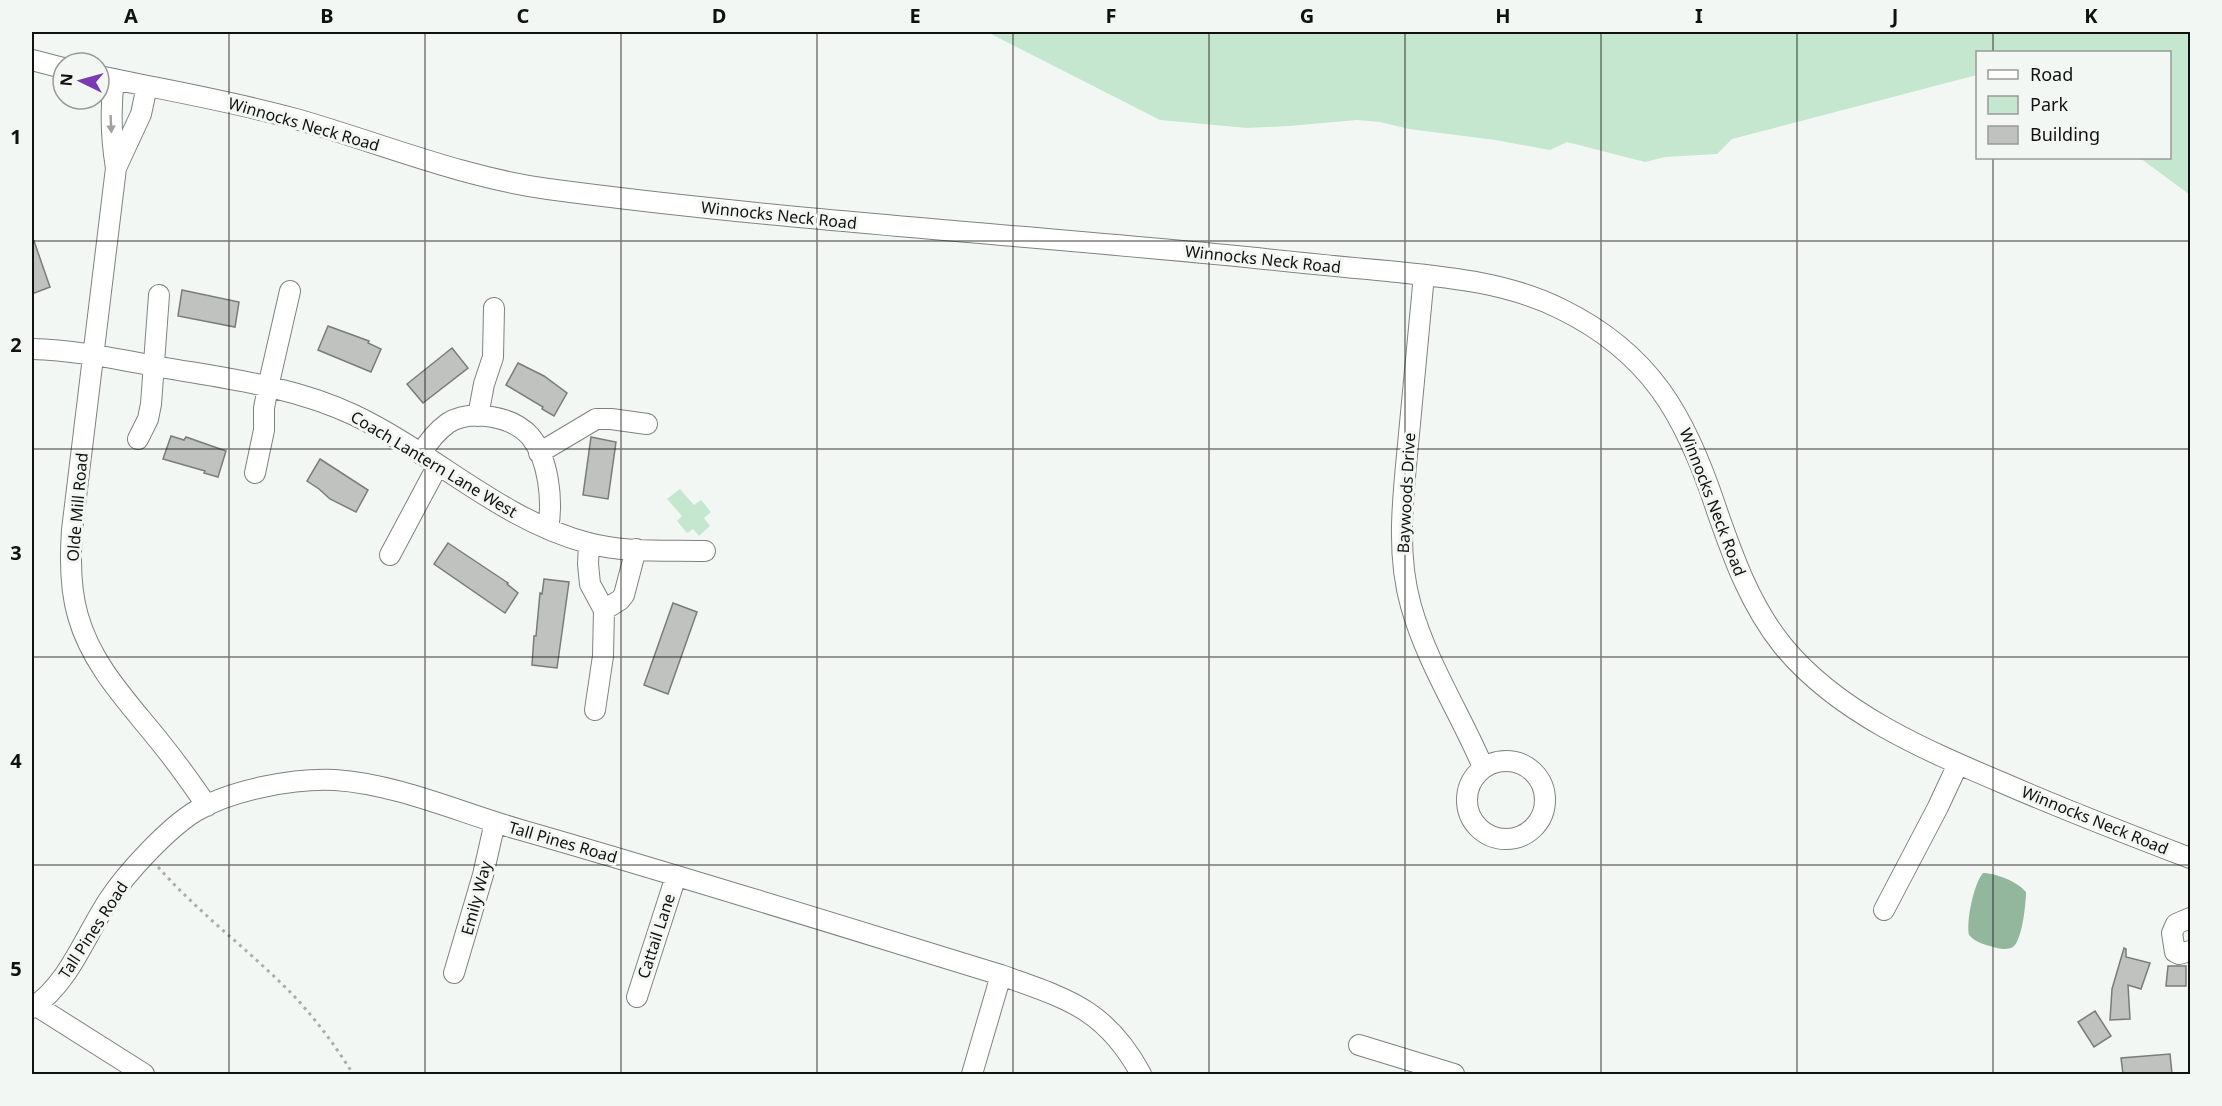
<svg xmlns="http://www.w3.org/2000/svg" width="2222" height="1106" viewBox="0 0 2222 1106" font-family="'Noto Sans',sans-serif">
  <rect width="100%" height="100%" fill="#f3f7f4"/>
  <path fill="#c5e7cf" d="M987,32H2190V195L2140,158H2170V52H1978L1977,75L1732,139L1717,154L1665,157L1645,162L1567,142L1550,150L1495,140L1409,129L1380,122L1357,120L1289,126L1247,128L1160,120Z
    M680,489L694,505L701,500L711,512L704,518L710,526L699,536L693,529L687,533L677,521L682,516L667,499Z"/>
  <path fill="#92b79d" d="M1983,873C1996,873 2018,882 2026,892C2026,904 2022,941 2013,947C2006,951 1996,948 1990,946C1982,944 1974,941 1969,935C1966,921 1974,883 1983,873Z"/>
  <path fill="#bfc2bf" stroke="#797c7a" stroke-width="1.5" d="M34,241L50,287L32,294V242Z
    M182,290L239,302L235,327L178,316Z
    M328,326L369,341L368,343L381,349L371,372L318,350Z
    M452,348L468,368L423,403L407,384Z
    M518,363L544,376L567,393L554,416L542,409L543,407L506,385Z
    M171,436L184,440L186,437L226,451L218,477L204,473L205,471L163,459Z
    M591,437L616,442L608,499L583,495Z
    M320,459L368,490L356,512L330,499L319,489L307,481Z
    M448,543L508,583L507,584L518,593L505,613L434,564Z
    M544,579L569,582L557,668L532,665L534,636H536L540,593L542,594Z
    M673,603L697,612L668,694L644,685Z
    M2124,948L2126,949V957L2150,963L2141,989L2128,985L2130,1019L2110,1020L2112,989Z
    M2168,966H2186V986H2166Z
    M2095,1011L2111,1036L2094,1047L2078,1022Z
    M2170,1054L2172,1074H2123L2121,1058Z"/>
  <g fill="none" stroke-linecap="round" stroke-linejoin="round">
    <g stroke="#7f8280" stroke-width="22">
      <path id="minor" d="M32,60L63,68
        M99,76C165,90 231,101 296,119C380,143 461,177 548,189C780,220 1013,234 1246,257C1293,262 1340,267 1388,271C1446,277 1507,282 1561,309C1651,353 1686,417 1716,508C1733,557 1750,605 1783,646C1838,713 1925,750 2003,783C2065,810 2127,834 2190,858
        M114,79C110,110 111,138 116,168L72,530C70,558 70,589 78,616C92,666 129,703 160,742C177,763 192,784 207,806
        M116,168L141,114L147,86
        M1424,275C1419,328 1414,381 1409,434C1404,490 1395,550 1411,606C1427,663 1460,713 1483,767
        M32,349C77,350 121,360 166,368C230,379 295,387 354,415C434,453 501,520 588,543C625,553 667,550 705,551
        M478,416L484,384L493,357L494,308
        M138,439L148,419L151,404L159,295
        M539,453L596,419H611L647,424
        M421,454C428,442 437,431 448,423C471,409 512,416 530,436C549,459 553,501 548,529
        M255,473L264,430V408L268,387L290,291
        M589,543L588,564L590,584L604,610L603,656L595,710
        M390,555L438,465
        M604,610L620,600L624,595L636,549
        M1467 800a39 39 0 1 1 78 0a39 39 0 1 1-78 0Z
        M1884,910L1938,807L1958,764
        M2190,918L2176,924L2172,933L2175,952L2179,954L2190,951
        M454,973L483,875L495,822
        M637,997L676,876
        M35,1005L144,1074
        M32,1008C69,983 84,938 108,901C126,873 168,828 196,811C231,790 294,778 335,780C397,784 461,813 521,830C682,876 841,926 1001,975C1067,999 1105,1008 1141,1074
        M1359,1045L1454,1074
        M972,1074L1001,975"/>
    </g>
    <path stroke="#aaadab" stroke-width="3" stroke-dasharray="3 4.5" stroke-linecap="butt" d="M158,867C196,910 241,944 282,984C310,1011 333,1042 353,1074"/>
    <use href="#minor" stroke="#fff" stroke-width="20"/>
  </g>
  <defs><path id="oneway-solid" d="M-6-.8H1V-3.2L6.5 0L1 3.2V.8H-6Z" transform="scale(1.5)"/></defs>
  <use fill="#9fa0a0" href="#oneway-solid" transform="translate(111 124) rotate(87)"/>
  <path fill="none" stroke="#101211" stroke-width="1.5" stroke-opacity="0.55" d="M229,32V1074M425,32V1074M621,32V1074M817,32V1074M1013,32V1074M1209,32V1074M1405,32V1074M1601,32V1074M1797,32V1074M1993,32V52M1993,158V1074M32,241H2190M32,449H2190M32,657H2190M32,865H2190"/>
  <g text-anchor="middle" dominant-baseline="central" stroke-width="6" stroke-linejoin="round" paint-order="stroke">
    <g font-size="16" fill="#101211" stroke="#f3f7f4">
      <text transform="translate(304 124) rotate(16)">Winnocks Neck Road</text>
      <text transform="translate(779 215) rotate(6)">Winnocks Neck Road</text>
      <text transform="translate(1263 259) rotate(6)">Winnocks Neck Road</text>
      <text transform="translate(434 464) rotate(31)">Coach Lantern Lane West</text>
      <text transform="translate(1406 493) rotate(-87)">Baywoods Drive</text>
      <text transform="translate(1713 502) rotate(69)">Winnocks Neck Road</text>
      <text transform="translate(77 507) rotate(-85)">Olde Mill Road</text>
      <text transform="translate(2095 820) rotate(22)">Winnocks Neck Road</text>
      <text transform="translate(563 842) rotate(16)">Tall Pines Road</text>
      <text transform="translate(476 898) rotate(-75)">Emily Way</text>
      <text transform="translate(93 930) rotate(-57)">Tall Pines Road</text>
      <text transform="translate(656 936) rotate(-72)">Cattail Lane</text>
    </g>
  </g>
  <rect width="2222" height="1106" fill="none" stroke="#f3f7f4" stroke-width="66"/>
  <rect x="1976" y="51" width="195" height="108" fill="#f3f7f4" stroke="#989b99" stroke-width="1.5"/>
  <rect x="1988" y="70" width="30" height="9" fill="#ffffff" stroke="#989b99" stroke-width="1.5"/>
  <text x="2030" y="81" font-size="18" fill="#101211">Road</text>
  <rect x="1988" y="96" width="30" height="18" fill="#c5e7cf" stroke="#989b99" stroke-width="1.5"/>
  <text x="2030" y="111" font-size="18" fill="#101211">Park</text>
  <rect x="1988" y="126" width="30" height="18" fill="#bfc2bf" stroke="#989b99" stroke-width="1.5"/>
  <text x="2030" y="141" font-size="18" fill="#101211">Building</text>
  <g transform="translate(81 81) rotate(275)"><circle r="28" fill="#f3f7f4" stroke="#989b99" stroke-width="1.5"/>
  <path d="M0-4.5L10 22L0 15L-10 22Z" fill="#783bb1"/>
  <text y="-9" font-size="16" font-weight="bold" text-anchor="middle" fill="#101211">N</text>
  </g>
  <rect x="33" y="33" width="2156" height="1040" fill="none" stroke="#101211" stroke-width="2"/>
  <g font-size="20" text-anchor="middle" font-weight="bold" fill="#101211">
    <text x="131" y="23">A</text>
    <text x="327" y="23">B</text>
    <text x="523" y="23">C</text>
    <text x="719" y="23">D</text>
    <text x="915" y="23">E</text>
    <text x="1111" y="23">F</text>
    <text x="1307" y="23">G</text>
    <text x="1503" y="23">H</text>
    <text x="1699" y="23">I</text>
    <text x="1895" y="23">J</text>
    <text x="2091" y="23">K</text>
    <text x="16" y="144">1</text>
    <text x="16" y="352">2</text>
    <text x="16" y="560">3</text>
    <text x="16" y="768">4</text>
    <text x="16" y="976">5</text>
  </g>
</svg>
